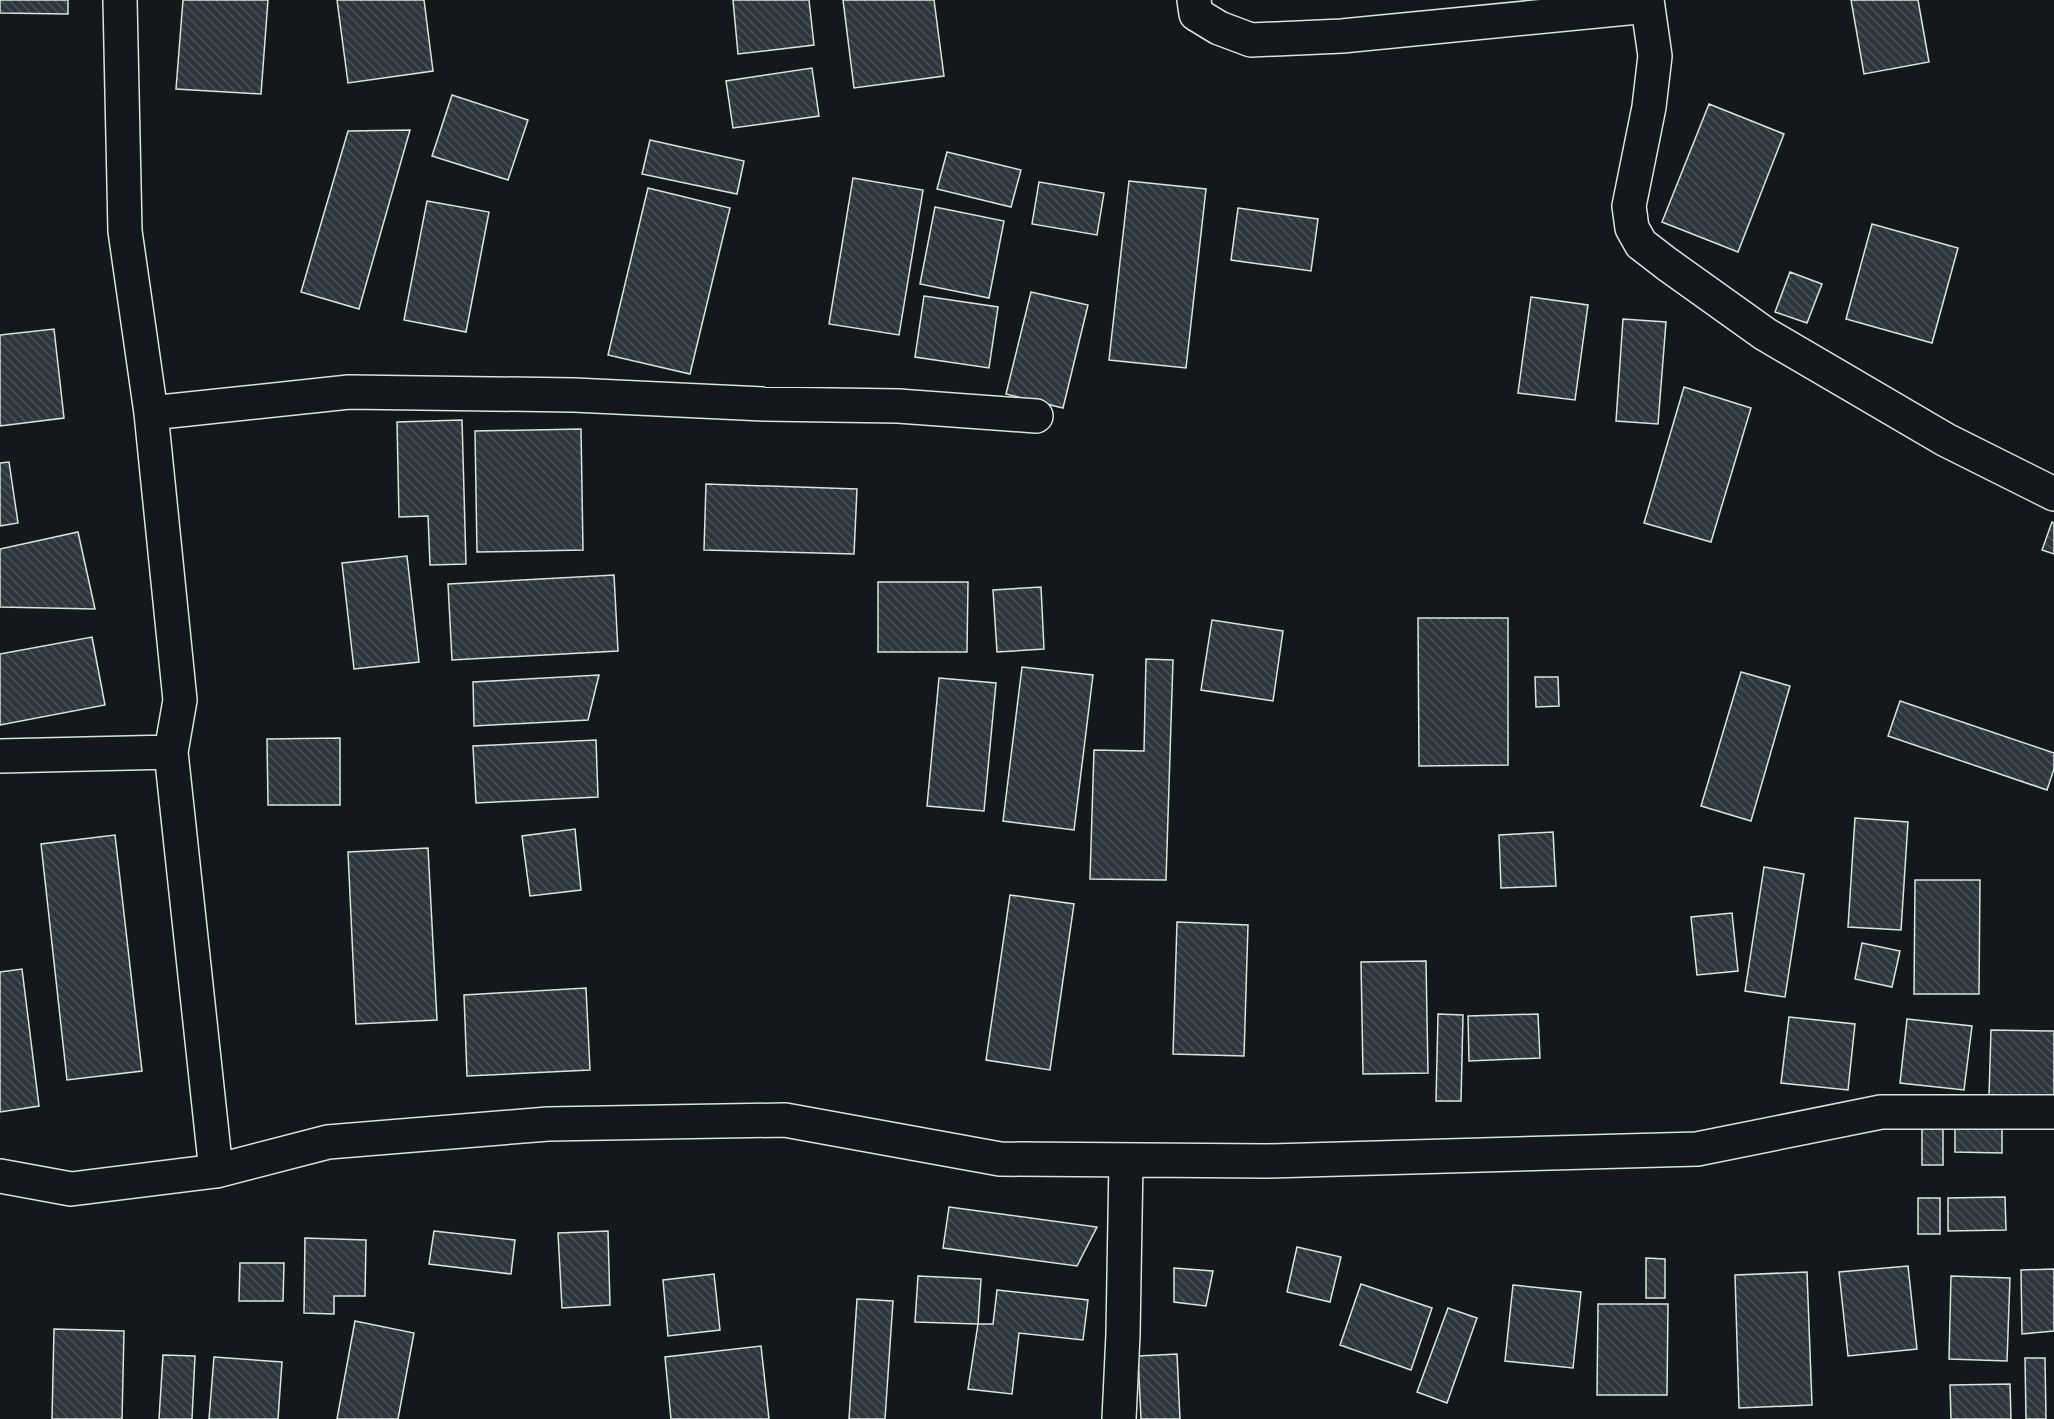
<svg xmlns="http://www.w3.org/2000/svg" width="2054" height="1419" viewBox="0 0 2054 1419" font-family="'Noto Serif',serif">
  <defs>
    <pattern id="building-back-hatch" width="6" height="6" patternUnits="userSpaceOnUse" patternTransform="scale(1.5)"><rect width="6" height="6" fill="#2c363c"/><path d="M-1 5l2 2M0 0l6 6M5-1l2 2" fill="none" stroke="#4a5358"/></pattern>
  </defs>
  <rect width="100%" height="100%" fill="#14181c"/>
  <path fill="url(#building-back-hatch)" stroke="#d8e6dc" stroke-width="1.5" d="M0,0H68V14L0,13Z
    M183,0H268L261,94L176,89Z
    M337,0H424L433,71L348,83Z
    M733,0H809L814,45L738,54Z
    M843,0H934L944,76L854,88Z
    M1851,0H1918L1929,62L1864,74Z
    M812,68L819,116L733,128L726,81Z
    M452,95L528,120L508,180L432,156Z
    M1709,104L1784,134L1738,252L1662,222Z
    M410,130L359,309L301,292L348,131Z
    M650,140L744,161L737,194L642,174Z
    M947,152L1021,170L1011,207L937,189Z
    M853,178L923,190L899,335L829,324Z
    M1129,181L1206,189L1186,368L1109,360Z
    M1039,182L1104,193L1097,235L1032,224Z
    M648,188L730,208L690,374L608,355Z
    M427,201L489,212L466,332L404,320Z
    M935,207L1004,221L989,298L920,284Z
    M1238,208L1318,219L1311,271L1231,260Z
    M1872,224L1958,248L1932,343L1846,319Z
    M1790,272L1822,284L1807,323L1775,312Z
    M1031,292L1088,305L1063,408L1006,394Z
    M924,296L998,307L989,368L915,357Z
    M1531,297L1588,305L1575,400L1518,393Z
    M1623,319L1666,322L1658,424L1616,421Z
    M54,329L64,418L0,426V335Z
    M1684,387L1751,408L1711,542L1644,523Z
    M462,420L466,564L430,565L428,516L399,517L397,422Z
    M581,429L583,550L477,552L475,431Z
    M9,462L18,523L0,526V463Z
    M706,484L857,489L854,554L704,550Z
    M2052,522L2054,523V554L2042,550Z
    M78,532L95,609L0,607V549Z
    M407,556L419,662L354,669L342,563Z
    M614,575L618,651L452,660L448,584Z
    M878,582H968L967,652H878Z
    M1041,587L1044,649L997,652L993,590Z
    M1418,618H1508V765L1419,766Z
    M1212,620L1283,631L1273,701L1201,690Z
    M92,637L105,705L0,725V654Z
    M1146,659L1173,660L1166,880L1090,879L1094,750L1144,751Z
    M1022,667L1093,675L1074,830L1003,821Z
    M1741,672L1790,686L1751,821L1701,806Z
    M599,675L588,720L474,726L473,682Z
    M1535,677H1558L1559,706L1536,707Z
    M939,678L996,683L984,811L927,806Z
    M1900,701L2054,753V769L2047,790L1888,736Z
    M340,738V805H268L267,739Z
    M596,740L598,797L476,803L473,746Z
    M1855,818L1908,822L1901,930L1848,927Z
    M575,829L581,890L530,896L522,836Z
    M1553,832L1556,886L1501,888L1499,835Z
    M115,835L142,1071L67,1080L41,844Z
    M428,848L437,1020L356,1024L348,852Z
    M1764,867L1804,874L1785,997L1745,991Z
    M1915,880H1980L1979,994H1914Z
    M1010,895L1074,904L1050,1070L986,1060Z
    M1732,913L1738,971L1697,975L1691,917Z
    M1177,922L1248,925L1244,1056L1173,1054Z
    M1862,943L1900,951L1892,987L1855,979Z
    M1426,961L1428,1073L1363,1074L1361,962Z
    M22,969L39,1106L0,1112V972Z
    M586,988L590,1070L467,1076L464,995Z
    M1438,1014L1463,1015L1461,1101H1436Z
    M1538,1014L1540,1058L1469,1061L1468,1016Z
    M1789,1017L1855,1024L1848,1090L1781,1083Z
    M1907,1019L1972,1026L1964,1090L1900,1083Z
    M1991,1030L2054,1031V1098L1989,1096Z
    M1943,1127V1165H1922V1128Z
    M1955,1128H2002V1153L1955,1152Z
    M2005,1197L2006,1230L1948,1231V1198Z
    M1918,1198H1940V1234H1918Z
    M949,1207L1097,1227L1077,1266L943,1248Z
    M434,1231L515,1240L511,1274L429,1264Z
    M608,1231L610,1305L562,1308L558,1233Z
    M305,1238L366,1240L365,1296H334V1314L304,1313Z
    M1297,1247L1341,1257L1330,1302L1287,1292Z
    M1646,1258L1665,1259V1298H1646Z
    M240,1263H284L283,1301H239Z
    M1908,1266L1917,1349L1848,1356L1839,1272Z
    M1174,1268L1213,1271L1206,1306L1174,1302Z
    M2054,1269V1331L2022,1334L2021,1270Z
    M1807,1272L1812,1405L1739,1408L1735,1275Z
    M714,1274L720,1330L668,1336L663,1280Z
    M918,1276L981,1279L978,1324L915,1322Z
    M1951,1276L2010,1278L2007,1361L1949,1359Z
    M1361,1284L1432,1308L1411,1370L1340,1345Z
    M1513,1285L1581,1292L1573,1368L1505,1361Z
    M997,1290L1088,1300L1083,1340L1019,1333L1012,1394L968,1389L978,1324H993Z
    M857,1299L893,1301L885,1419H849Z
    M1598,1304H1668L1667,1395H1597Z
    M1448,1308L1477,1318L1447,1403L1417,1392Z
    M355,1321L414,1333L398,1419H337Z
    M54,1329L124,1331L122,1419H52Z
    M761,1346L769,1419H671L665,1357Z
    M1177,1354L1180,1419H1141L1138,1356Z
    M163,1355L195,1356L192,1419H159Z
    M214,1357L282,1362L278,1419H209Z
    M2025,1358H2045L2046,1419H2026Z
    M2010,1384L2011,1419H1951L1950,1385Z"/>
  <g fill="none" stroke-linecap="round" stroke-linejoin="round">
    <g stroke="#d8e6dc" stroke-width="36">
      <path id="minor" d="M120,0L125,231L151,413L180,700L171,752L216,1171
        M1194,0L1196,14L1219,28L1251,40L1342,36L1648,6
        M1647,0L1655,56L1649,107L1629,206L1632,228L1641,244L1667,264L1765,334L1946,440L2054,494
        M151,413L349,392L574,395L764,404L898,406L1036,416
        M0,756L171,752
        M0,1176L71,1189L216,1171L328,1142L548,1124L785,1120L1000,1159L1267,1161L1697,1149L1881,1112H2054
        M1119,1419L1123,1334L1126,1160"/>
    </g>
    <use href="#minor" stroke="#14181c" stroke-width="33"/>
  </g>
</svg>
